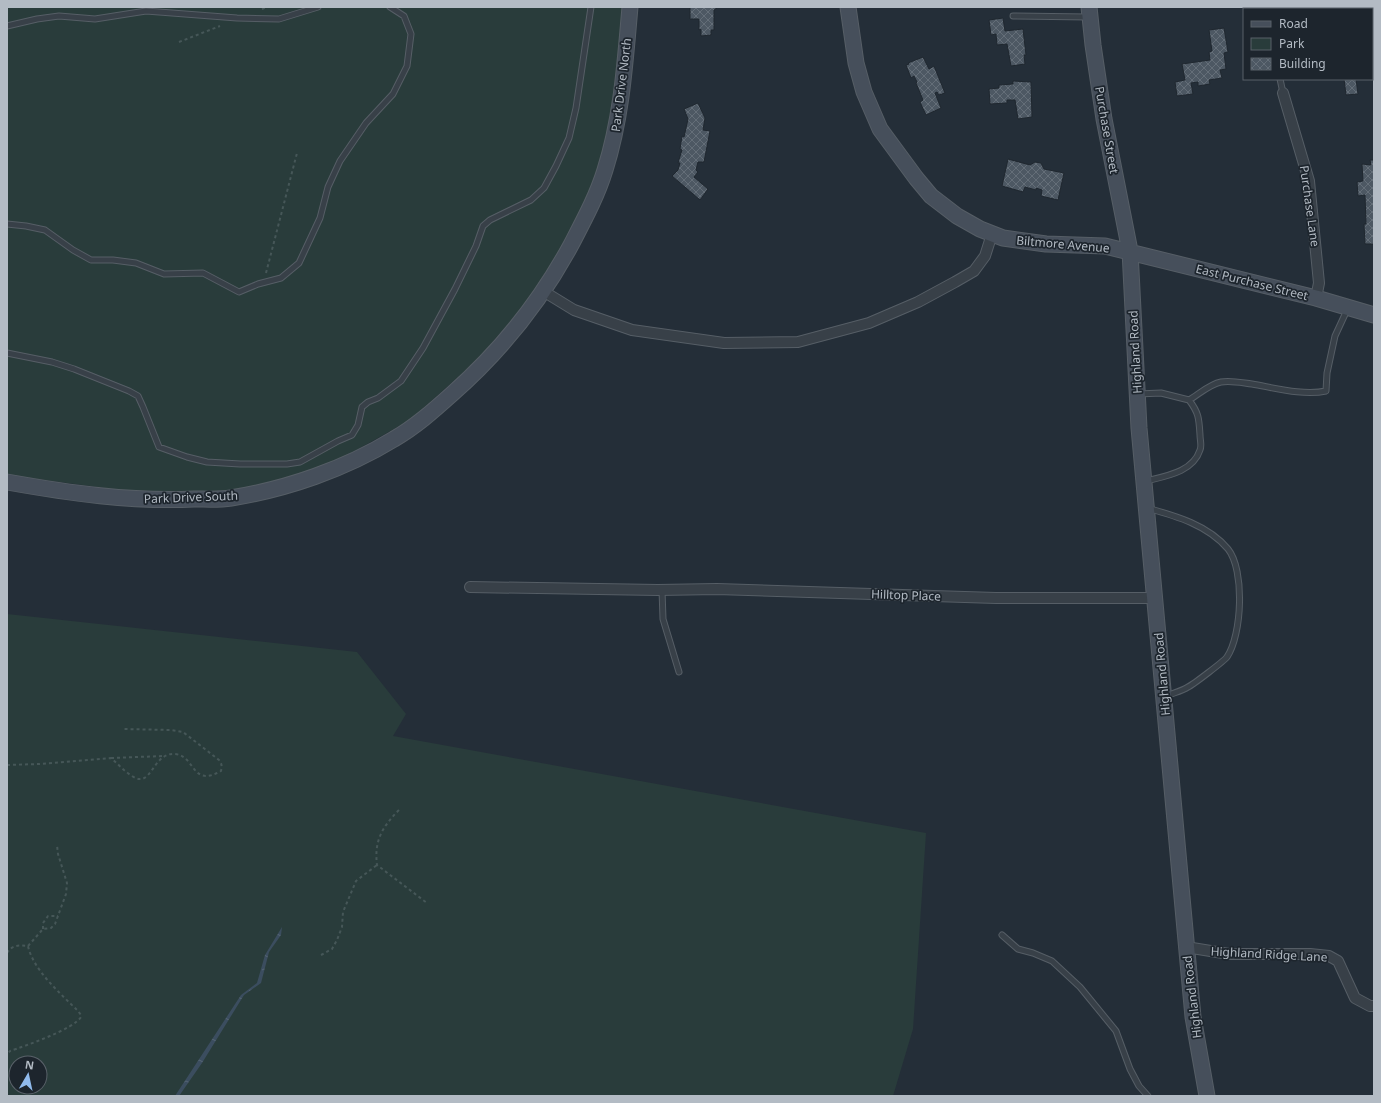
<svg xmlns="http://www.w3.org/2000/svg" width="1381" height="1103" viewBox="0 0 1381 1103" font-family="'Noto Sans',sans-serif">
  <defs>
    <pattern id="water-ripples" width="26" height="14" patternUnits="userSpaceOnUse"><rect width="26" height="14" fill="#3b4d5f"/><path d="M2 4q2-2 4 0t4 0M15 11q2-2 4 0t4 0" fill="none" stroke="#556574"/></pattern>
    <pattern id="building-cross-hatch" width="8" height="8" patternUnits="userSpaceOnUse"><rect width="8" height="8" fill="#4d5863"/><path d="M0 0l8 8M0 8l8-8" fill="none" stroke="#646e78"/></pattern>
  </defs>
  <rect width="100%" height="100%" fill="#242e38"/>
  <path fill="#293c3b" fill-rule="evenodd" d="M7,7H625L617,94L601,163L574,227L533,295L476,361L410,420L326,467L230,492H135L22,477L7,474Z
    M7,614L357,652L406,714L393,736L926,833L913,1029L893,1096H7ZM16,1063H40V1087H16Z"/>
  <path fill="url(#water-ripples)" d="M282,927L281,935L269,952L261,983L244,995L202,1063L179,1096H175L241,995L257,983L265,955Z"/>
  <path fill="url(#building-cross-hatch)" stroke="#1f272f" d="M690,7H716V9L714,10V30H711V35L701,36V29L699,30V19H690Z
    M1003,18L1005,31L1023,29L1026,55H1024L1025,64L1011,66L1007,44L997,45L996,34L991,35L989,20Z
    M1224,28L1228,52L1224,53L1226,69L1220,70L1222,78L1209,80L1210,84L1198,86V82L1191,83L1193,94L1177,96L1175,82L1185,80L1182,64L1210,60L1209,52L1212,51L1209,30Z
    M923,57L929,69L934,66L945,93L939,95L937,92L935,93L941,108L926,115L920,102L923,100L916,83L917,82L914,76L911,78L906,65L909,64L908,63Z
    M1344,79H1356L1358,94L1346,95Z
    M1013,81L1031,82L1032,117L1018,119L1015,100H1007V103L990,104L989,89L999,88V85L1013,84Z
    M698,103L705,118L703,130L710,131L704,162H698L696,170L698,172L694,177L708,189L700,200L672,176L678,170L680,163H678L681,153L682,150L680,149L682,136L684,137L688,119L684,109Z
    M1008,159L1030,165L1035,162L1041,163L1044,169L1064,173L1058,200L1041,196L1042,190L1036,188V190L1025,187L1023,192L1002,186Z
    M1370,160H1374V244H1365L1364,224H1366L1365,195L1358,196L1357,182L1363,181L1362,164L1371,165Z"/>
  <g fill="none" stroke-linecap="round" stroke-linejoin="round">
    <g stroke="#565e66" stroke-width="7">
      <path id="lane" d="M1266,7L1267,9
        M1013,16L1088,17
        M7,26L37,19L59,16L95,19L146,11L237,18L279,19L318,7
        M1280,79L1283,93
        M7,224L26,226L45,230L73,250L91,260H113L136,263L164,274L203,273L239,292L258,284L281,278L299,263L320,218L328,187L340,161L366,123L393,94L407,66L411,34L404,16L390,7
        M7,353L52,362L74,369L129,391L138,396L143,407L159,447L187,457L207,462L240,464H287L300,462L338,441L352,435L358,425L362,407L368,402L378,398L401,381L423,348L455,289L476,246L483,226L490,220L531,200L544,188L556,166L569,138L576,108L591,7
        M1138,394L1161,393L1189,400C1199,413 1199,419 1200,435C1200,440 1202,446 1200,450C1193,472 1166,476 1146,481
        M1189,400C1199,394 1210,384 1221,382C1231,380 1243,383 1252,384C1275,388 1304,396 1326,391L1327,373L1335,336L1347,310
        M1147,508C1176,516 1208,525 1228,549C1245,570 1242,635 1227,657C1224,661 1194,684 1188,687C1182,691 1173,693 1166,696
        M662,590L663,619L679,672
        M1002,935L1018,949L1033,953L1052,961L1080,987L1116,1031L1130,1069L1139,1086L1148,1096"/>
    </g>
    <g stroke="#565e66" stroke-width="12">
      <path id="street" d="M1283,93L1309,181L1319,283L1316,298
        M543,291L574,310L632,330L724,343L798,342L869,323L918,302L955,282L974,271L985,256L992,234
        M470,587L658,590L717,589L996,598H1155
        M1186,947L1229,954H1310L1329,956L1338,961L1355,998L1370,1006H1374"/>
    </g>
    <g stroke="#565e66" stroke-width="17">
      <path id="secondary" d="M848,7L856,63L864,92L880,129L916,178L931,196L957,216L980,229L1003,238L1046,244L1105,246L1316,298L1374,315
        M1089,7L1093,45L1104,119L1130,251L1139,428L1193,1017L1207,1096
        M7,482C69,493 131,502 194,499C206,499 219,500 231,498C287,489 345,469 394,439C415,427 433,411 452,394C501,351 540,302 571,245C584,220 597,196 605,170C622,116 625,63 630,7"/>
    </g>
    <path stroke="#465758" stroke-width="2" stroke-dasharray="3 3" stroke-linecap="butt" d="M262,9L267,7
      M179,42L220,26
      M266,273L297,153
      M111,758L164,756
      M7,765L39,764L111,758C118,764 124,771 132,776C152,790 152,752 175,754C196,756 191,788 221,771C222,766 222,764 219,760L183,732L171,730L123,729
      M399,810C382,827 374,841 377,865L427,903
      M43,929V923L48,916H58
      M28,946L43,929L51,928L55,924L66,894L67,883L58,854L57,845
      M7,953C12,945 18,945 28,946C33,970 61,994 78,1011L81,1015V1017C74,1029 25,1046 10,1051L7,1055
      M321,955L332,949L337,940L342,927L343,912L356,881L377,865"/>
    <use href="#lane" stroke="#384048" stroke-width="5"/>
    <use href="#street" stroke="#384048" stroke-width="10"/>
    <use href="#secondary" stroke="#464f5b" stroke-width="15"/>
  </g>
  <g text-anchor="middle" dominant-baseline="central" stroke-width="3.5" stroke-linejoin="round" paint-order="stroke">
    <g font-size="12" fill="#b3bbc4" stroke="#1d252d">
      <text transform="translate(621 85) rotate(-83)">Park Drive North</text>
      <text transform="translate(1107 130) rotate(80)">Purchase Street</text>
      <text transform="translate(1310 206) rotate(82)">Purchase Lane</text>
      <text transform="translate(1063 244) rotate(5)">Biltmore Avenue</text>
      <text transform="translate(1252 282) rotate(14)">East Purchase Street</text>
      <text transform="translate(1135 352) rotate(-93)">Highland Road</text>
      <text transform="translate(191 497) rotate(-2)">Park Drive South</text>
      <text transform="translate(906 595) rotate(2)">Hilltop Place</text>
      <text transform="translate(1162 674) rotate(-95)">Highland Road</text>
      <text transform="translate(1269 954) rotate(3)">Highland Ridge Lane</text>
      <text transform="translate(1192 997) rotate(-97)">Highland Road</text>
    </g>
  </g>
  <rect width="1381" height="1103" fill="none" stroke="#b3bbc4" stroke-width="16"/>
  <rect x="1243" y="8" width="130" height="72" fill="#1d252d" stroke="#596169"/>
  <rect x="1251" y="21" width="20" height="6" fill="#464f5b" stroke="#596169"/>
  <text x="1279" y="28" font-size="12" fill="#b3bbc4">Road</text>
  <rect x="1251" y="38" width="20" height="12" fill="#293c3b" stroke="#596169"/>
  <text x="1279" y="48" font-size="12" fill="#b3bbc4">Park</text>
  <rect x="1251" y="58" width="20" height="12" fill="url(#building-cross-hatch)" stroke="#596169"/>
  <text x="1279" y="68" font-size="12" fill="#b3bbc4">Building</text>
  <g transform="translate(28 1075) rotate(9)"><circle r="19" fill="#1d252d" stroke="#596169"/>
  <path d="M0-3L7 15L0 10L-7 15Z" fill="#90baec"/>
  <text y="-6" font-size="11" font-weight="bold" text-anchor="middle" fill="#b3bbc4">N</text>
  </g>
</svg>
